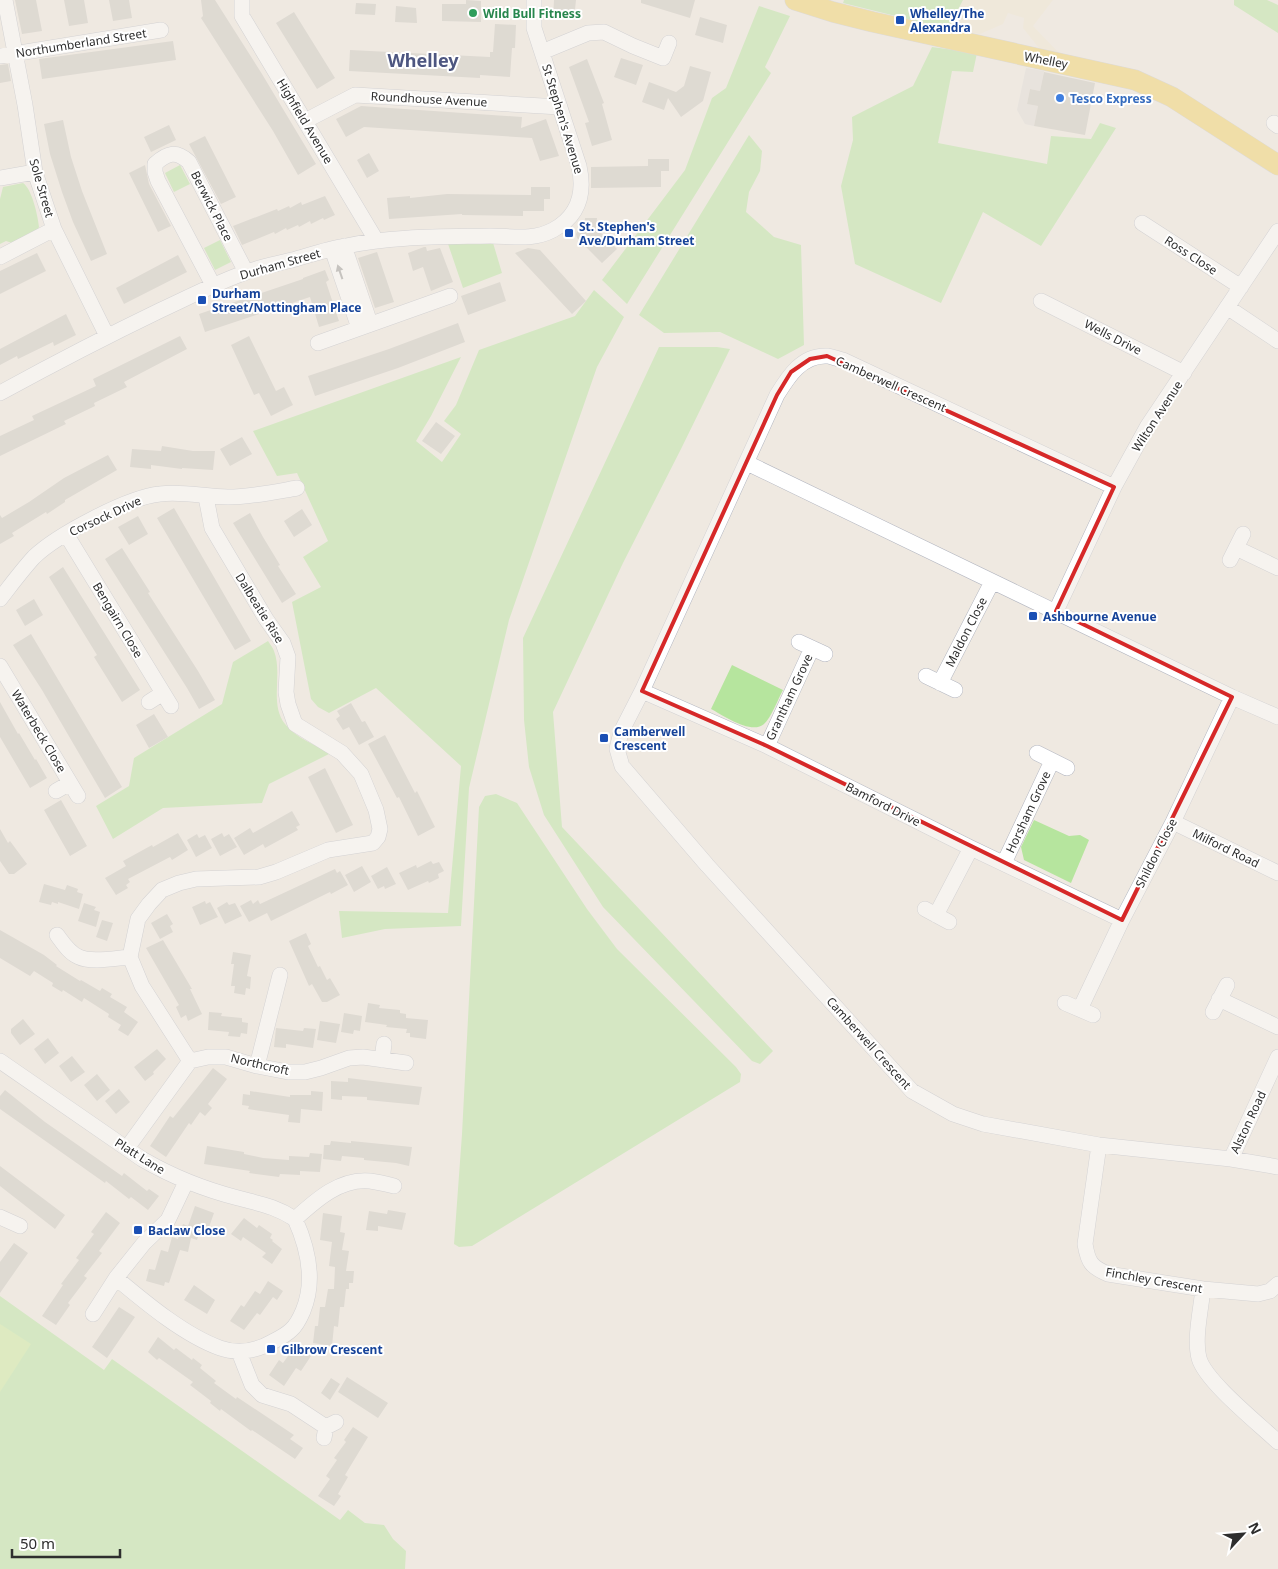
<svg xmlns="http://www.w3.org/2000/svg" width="1278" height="1569" viewBox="0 0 1278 1569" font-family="'Noto Sans',sans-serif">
  <rect width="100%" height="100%" fill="#efe9e1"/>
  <path fill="#f0e6d1" d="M963,0H1053L1033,26L1063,57L1042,52L1023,28L1024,18L1008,13L1003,24L980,34L948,29Z"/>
  <path fill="#b6e59e" d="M844,0H963L948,29L843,3Z
    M1234,0H1267L1278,5V33L1234,5Z
    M759,6L790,16L765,67L771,73L627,304L602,280L685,170L712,98L726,88Z
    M932,47L977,53L973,72L952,71L938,143L1047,164L1051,136L1091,139L1100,123L1116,128L1041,246L983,212L941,303L855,264L841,186L853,140L852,117L913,86Z
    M749,135L762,151L760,171L749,192L746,212L774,237L801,245L804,345L778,359L720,332L664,333L639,315Z
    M180,165L190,184L174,192L165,173Z
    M23,183C32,189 38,216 39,227L37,231L12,243L6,241L0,244V199L3,187Z
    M491,236L502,273L463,288L446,238Z
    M220,240L231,262L215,270L204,248Z
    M594,290L624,317L597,367L509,620L469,788L461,926L385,929L342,938L339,911L448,913L461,766L376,688L329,713L318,707L311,699L292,602L321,587L303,557L328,541L297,473L277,476L253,431L461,357L431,416L416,441L442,462L461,434L444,421L456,405L479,350L575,316Z
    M659,347H717L730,349L681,449L623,563L553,712L562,827L773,1051L760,1064L752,1061L603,907L544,815L529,767L524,720L523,638Z
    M268,641C270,644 273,648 274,651C283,674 269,704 285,724C296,738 315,745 331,753L269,784L262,803L163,808L113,839L96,806L129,786L134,758L222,704L233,662Z
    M732,665L783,690C778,699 771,718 764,724C752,735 724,716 711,709Z
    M496,794L517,803L587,909L617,949L736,1067L741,1074L740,1082L472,1246L459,1247L454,1244L462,1134L479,807L485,796Z
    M1034,820L1069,836L1080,835L1089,840L1071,883L1024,860L1021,847Z
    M0,1296L104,1370L112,1359L340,1520L348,1510L365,1523L384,1525L393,1539L406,1551L405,1569H0Z"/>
  <path fill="#c9ec9a" d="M0,1324L31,1344L0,1392Z"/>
  <path fill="#dfdcd8" d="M1026,68L1044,71L1040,91L1030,89L1027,104L1038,106L1034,126L1025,124L1017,110Z"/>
  <path fill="#cbc7bf" d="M15,0H36L42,31L22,34Z
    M64,0H84L88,23L69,26Z
    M109,0H129L132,18L113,21Z
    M201,0H215L262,74L316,164L298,175L273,131L201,18L203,16Z
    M466,0L481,1V22L442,21V4H466Z
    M554,0H576L574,19L553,18Z
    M641,0H695L690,18L641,3Z
    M356,3L376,4L375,15L355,14Z
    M396,6L416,8L417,23L395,22Z
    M294,12L335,78L317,89L276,23Z
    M700,17L727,25L723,43L695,35Z
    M495,24L516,25L515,48H512L510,77L480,75V78L349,71L350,50L490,57V52H493Z
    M173,41L176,60L42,79L39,59Z
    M621,58L643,65L636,85L614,77Z
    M587,59L604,103L602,104L612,140L592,146L585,123L589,122L569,67Z
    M8,64L11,81L0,83V65Z
    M690,66L711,72L703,101L681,117L668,98L664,110L642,102L649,82L676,92L684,86Z
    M1044,72L1095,83L1085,135L1034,126L1038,106L1027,104L1030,89L1040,91Z
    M361,106L522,117L521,128L546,119L559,156L540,161L532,138L364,127L346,137L336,119Z
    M63,120L71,157L82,191L107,254L91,261L73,222L62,192L50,154L44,124Z
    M169,125L176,140L151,152L144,137Z
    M205,136L236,197L221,204L189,144Z
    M369,153L379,171L367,178L357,160Z
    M648,159H669V171H661V187L591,188V167L648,166Z
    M145,165L149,184L171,226L158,232L129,173Z
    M531,187H550V199H544V211H523V216L462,215V214L389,219L387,198L410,196V198L447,194L531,195Z
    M325,196L335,215L324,220L323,218L311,224L310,221L299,227L298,225L287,230L286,228L275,234L274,232L242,245L233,226L277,209L278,211L289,206L290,208L301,202L302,205Z
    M585,218H597L596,228L617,249L602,263L577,238L576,234L578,230L584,228Z
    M424,247H426L427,251L440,248L453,282L431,291L423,267L413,271L408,253Z
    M528,248L540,250L586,301L572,314L515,253Z
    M377,252L394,302L375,308L358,258Z
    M37,253L46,271L0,294V271Z
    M178,255L187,272L124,304L116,288Z
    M325,270L329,280L326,282L339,321L319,327L310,297L205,332L199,314L303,279V278Z
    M500,282L506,301L468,315L461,296Z
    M66,314L76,335L54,346L53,342L18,359L17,356L0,365V349Z
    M458,323L465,342L398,368L315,396L308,376L389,349Z
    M180,336L187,349L124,382L127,387L94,403L95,406L64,421L66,424L0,456V436L34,420L32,416L96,386L93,379Z
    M249,336L276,391L284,387L293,405L271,416L259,393L254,395L231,345Z
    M436,422L455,436L441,454L422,441Z
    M242,437L252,454L230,466L220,449Z
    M162,446L193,451H215L213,470L182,468V469L151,465V469L130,467L132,449L161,451Z
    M108,455L117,470L65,500V502L47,514L46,512L12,533L14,536L0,544V515L2,518L29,502L64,478Z
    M174,508L251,641L235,650L157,518Z
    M302,509L312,525L294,537L284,521Z
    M250,513L263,537L280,565L278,566L296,594L282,603L233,523Z
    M138,516L148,534L129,545L118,527Z
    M122,548L150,592L148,593L198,671L215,700L199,709L187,688L105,559Z
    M63,567L140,690L122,702L94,657L97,655L49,577Z
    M34,599L43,615L25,626L16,610Z
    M31,634L122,787L105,798L42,690L13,645Z
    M0,702L18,734L19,733L35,760L36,759L47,778L30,788L0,737Z
    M351,703L362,722L365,721L374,737L359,745L349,727L343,730L336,719L340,716L337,711Z
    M154,714L168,737L149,748L136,725Z
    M385,735L415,793L417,791L435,827L418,836L399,797L397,798L368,744Z
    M325,768L353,825L336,833L308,777Z
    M61,800L87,846L70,856L44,810Z
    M292,811L300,825L296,827L298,830L265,848L263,844L244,855L234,838L250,828L253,833Z
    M0,829L8,843L10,841L27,864L14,874H9L0,861Z
    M178,833L188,850L172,860L170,857L128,879L130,882L126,885L128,888L116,895L105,878L126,866L123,861L152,845L153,847Z
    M222,833L224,837L229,834L237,847L220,856L211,839Z
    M197,834L199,838L205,835L212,848L196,857L187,840Z
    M431,861L433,864L439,862L444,871L438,874L439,878L429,883L428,881L408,890L399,873L416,865L417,868Z
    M362,866L371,882L354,892L345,875Z
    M387,867L396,884L385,889L384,886L378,889L371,876Z
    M335,869L337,873L340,871L348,885L331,894L330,892L271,921L267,913L249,922L240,906L251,900L253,904L258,900L260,904Z
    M44,884L65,890L67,885L78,889L77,892L83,894L79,909L58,902V904L52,902L51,905L39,902Z
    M205,901L206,904L210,902L218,917L200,925L192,907Z
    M227,902L229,905L235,903L242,916L225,924L217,908Z
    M84,903L96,907L94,910L100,912L96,927L78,921Z
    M167,914L173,924L170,926L173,932L160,939L151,923Z
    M102,920L113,923L107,941L96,937Z
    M0,930L44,955L57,965L56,966L80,981L81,980L100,991L102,988L112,994L110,997L127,1007L124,1012L138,1022L128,1036L118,1030L121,1025L108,1017L109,1014L84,998L82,1002L63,990L62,992L52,986L53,983L34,971L30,976L0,958Z
    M306,933L311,944L308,946L318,967L320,966L327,980L330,978L340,995L327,1002H322L312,984L309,986L289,941Z
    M163,940L192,989H190L202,1014L188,1021L186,1015L181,1018L176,1007L179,1005L146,948Z
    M233,952L251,955L247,976L251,977L250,989L246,988L245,995L234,993L235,986H231L234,964H231Z
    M368,1003L380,1005L379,1008L400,1010V1013L406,1014V1018L428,1020L426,1039L410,1037V1033H406L407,1029L386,1027L387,1025L365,1022Z
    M209,1012L222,1013L221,1016L242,1018V1022L248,1023L247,1034L241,1033L240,1037L228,1036L229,1032L208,1030Z
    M344,1013L362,1016L360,1031L354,1030L353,1034L341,1032Z
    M23,1019L35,1034L20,1045L11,1033V1029Z
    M320,1021L340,1024L336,1043L317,1040Z
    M276,1028L303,1031L304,1028L316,1029L313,1048L286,1044V1048L274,1047Z
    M48,1038L59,1053L45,1064L34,1049Z
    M157,1049L166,1059L153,1072L154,1074L145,1081L134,1067Z
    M72,1056L85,1072L71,1082L59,1066Z
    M213,1068L227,1079L208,1104L212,1108L205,1116L200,1112L191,1125L189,1123L166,1157L150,1146L170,1116L173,1118Z
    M97,1074L110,1090L97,1101L84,1085Z
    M348,1078L422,1087L419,1105L367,1100V1097L342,1096V1100L331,1099V1081L348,1082Z
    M119,1089L130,1102L116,1114L105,1101Z
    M5,1090L45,1122L122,1176L124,1173L147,1191L149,1189L159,1196L148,1210L131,1197L129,1199L106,1181L105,1183L0,1109V1096Z
    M250,1091L290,1097V1095H311V1091L323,1092L322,1111L301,1109L300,1123L288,1122L289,1115L248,1109L249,1106L242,1105L243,1094L250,1095Z
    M331,1141L351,1143V1141L412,1147L409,1166L396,1163L364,1160V1158L342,1156L341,1161L323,1159L324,1145H330Z
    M207,1146L244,1152V1154L263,1158L289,1160V1156L309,1157L310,1153L322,1154L320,1172L300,1171V1175L280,1174L279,1177L249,1173L250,1171L204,1164Z
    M0,1166L65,1215L55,1229L0,1186Z
    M195,1206L214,1213L208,1230L201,1227L197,1240L191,1238L188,1252L180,1250L169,1283L165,1282L164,1286L146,1281L149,1269L155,1270L161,1250L168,1252L172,1237L178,1239L183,1224L188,1226Z
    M388,1210L406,1213L402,1230L378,1226V1231L366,1230L369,1211L387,1214Z
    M106,1212L120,1223L99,1251L102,1253L84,1276L87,1278L68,1303L70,1305L56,1325L42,1316L63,1285L61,1284L79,1260L76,1258L94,1234L91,1232Z
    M323,1213L342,1216L340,1232L345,1233L342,1250L349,1251L346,1271H354L353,1283H349V1289H346L344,1307H340L338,1327L334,1326L332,1346L313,1343L315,1326H318L320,1307H325L328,1289H334L335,1267L329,1266L332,1242L320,1240Z
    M244,1218L257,1228L259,1225L272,1234L270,1238L273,1240L272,1241L282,1249L272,1264L262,1257L266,1253L243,1237L241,1241L231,1234Z
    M14,1243L28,1253L0,1293V1262Z
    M268,1281L283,1291L277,1300L273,1297L260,1315L257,1313L244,1330L230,1321L241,1305L244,1307L255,1291L260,1294Z
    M194,1285L215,1300L207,1314L184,1300Z
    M119,1307L135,1317L107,1358L92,1347Z
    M158,1337L174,1350L176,1348L192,1360L193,1358L202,1365L200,1368L216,1381L214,1383L236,1399L237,1397L294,1435L290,1439L303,1448L295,1459L252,1430L251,1431L221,1409L220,1411L210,1403L211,1401L190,1385L193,1382L159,1358L157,1360L148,1352Z
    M296,1345L311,1356L301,1371L296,1368L284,1386L269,1375L279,1360L283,1363Z
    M347,1377L388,1403L378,1418L338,1392Z
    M331,1378L340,1384L330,1400L321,1393Z
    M353,1427L368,1437L345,1475L348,1477L338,1494L341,1496L334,1506L318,1496L330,1479L326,1476L337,1460L334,1458L346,1442L344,1440Z"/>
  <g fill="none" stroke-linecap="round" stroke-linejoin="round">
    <g stroke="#b4b7c1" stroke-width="16">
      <path id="minor" d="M5,0L25,105L35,172L54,229L107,336
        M242,0V16L376,240
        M542,52L588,33L604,32L633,46L663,58L669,43
        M0,56L161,30
        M305,121L355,95L560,107
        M1274,123L1278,126
        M0,178L35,172
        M1142,223L1241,287
        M344,246L370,323
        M332,249L359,328
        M0,257L54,229
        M213,285L158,181L155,172V164C167,153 176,150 189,162L246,272
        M1041,301L1184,373
        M1227,307L1278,341
        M318,343L450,296
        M0,393C53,364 107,336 161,310C189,297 216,283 244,273C259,267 276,264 292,260C310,255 328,249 346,246C393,236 442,237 490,236C512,236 532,241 553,230C579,216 585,193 579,166L534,28V0
        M747,463L1232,697L1278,717
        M1114,487L843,360C838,359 833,357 828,356C802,354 788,377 777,395L642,691L621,732L617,749L622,766L707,865L912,1091L953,1114L983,1124L1099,1145L1231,1159L1278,1167
        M66,534L171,706
        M1236,548L1278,568
        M1230,560L1243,534
        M0,599C11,585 22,570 34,557C57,535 128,497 160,494C183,491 205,497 228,497C251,497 274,492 297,488
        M1056,611L1114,487L1147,427L1278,231
        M799,642L825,654
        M0,666L78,796
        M926,676L955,690
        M940,683L992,582
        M642,691L767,746L971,848L1122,920
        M149,702L163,693
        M767,746L812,648
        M1037,753L1067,768
        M56,791L70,783
        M1173,822L1278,873
        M1004,863L1052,761
        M925,909L949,922
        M936,915L971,848
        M57,935C63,943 69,953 79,957C91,963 116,958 130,957
        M1219,999L1278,1027
        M1065,1003L1093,1015
        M1080,1009L1122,920L1173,822L1232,697
        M1213,1012L1227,985
        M382,1060L384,1044
        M0,1061L142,1159C173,1177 203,1189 238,1198C260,1204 275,1206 295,1219
        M190,1061L142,986L130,957L138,919L149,904L162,890L179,883L196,879L259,877L276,872L328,850L373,843L378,837L380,829L376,810L361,774L342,753L295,724L288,704L286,692L288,657L283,643L266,619L212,528L206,497
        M257,1066L280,975
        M1099,1145L1085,1244C1088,1262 1091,1267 1108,1274L1203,1289L1258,1294L1270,1291L1278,1284
        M127,1148L190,1061L208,1057H226L257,1066L288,1072H305L321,1068L349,1058L363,1057L406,1063
        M1231,1159L1278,1057
        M0,1217L20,1226
        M295,1219C316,1200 340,1178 370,1181C378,1182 386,1184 394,1186
        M116,1278C146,1303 184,1335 220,1348C237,1354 256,1351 272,1342C278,1339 286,1335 291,1330C297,1325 300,1318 303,1311C316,1280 308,1248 295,1219
        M1203,1289C1201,1309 1194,1339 1199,1358C1205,1381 1259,1424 1278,1442
        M93,1314L116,1278L144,1243L168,1220L186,1182
        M239,1352L252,1385L262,1395L291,1404L326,1427
        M324,1438L326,1427L336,1422"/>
    </g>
    <g stroke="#c9c9c9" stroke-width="21">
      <path id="major" d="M795,0L833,12L873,22L1135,80L1172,97L1278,165"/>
    </g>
    <use href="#minor" stroke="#fff" stroke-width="15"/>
    <use href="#major" stroke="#f2d163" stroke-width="20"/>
  </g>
  <defs><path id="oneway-solid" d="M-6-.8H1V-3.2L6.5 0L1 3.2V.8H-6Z" transform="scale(1.25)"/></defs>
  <use fill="#969696" href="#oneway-solid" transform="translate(340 272) rotate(-109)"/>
  <path d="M0 0H1278V1569H0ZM827,356L1114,487L1056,611L1232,697L1122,920L767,746L642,691L777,395L791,372L810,359Z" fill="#efe9e1" fill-opacity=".55" fill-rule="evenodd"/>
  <path fill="none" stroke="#d62828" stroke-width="4" stroke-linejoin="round" d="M827,356L1114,487L1056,611L1232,697L1122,920L767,746L642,691L777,395L791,372L810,359Z"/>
  <circle fill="#2e9e5b" stroke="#fff" stroke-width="2" cx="473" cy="13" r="5"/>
  <g fill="#1a4fb4" stroke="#fff" stroke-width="2">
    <rect x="895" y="15" width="10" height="10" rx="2.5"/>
    <rect x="564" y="228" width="10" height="10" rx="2.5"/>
    <rect x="197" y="295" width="10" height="10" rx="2.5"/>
    <rect x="1028" y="611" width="10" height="10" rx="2.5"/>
    <rect x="599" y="733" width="10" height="10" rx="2.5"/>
    <rect x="133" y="1225" width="10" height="10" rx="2.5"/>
    <rect x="266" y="1344" width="10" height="10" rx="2.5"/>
  </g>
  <circle fill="#3f7fe0" stroke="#fff" stroke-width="2" cx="1060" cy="98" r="5"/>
  <g text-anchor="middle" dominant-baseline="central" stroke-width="4" stroke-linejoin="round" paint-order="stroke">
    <g font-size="12" font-weight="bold" fill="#27864d" stroke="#fff" text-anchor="start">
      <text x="483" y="13">Wild Bull Fitness</text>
    </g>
    <g font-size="12" font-weight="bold" fill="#164399" stroke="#fff" text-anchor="start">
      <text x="910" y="13">Whelley/The<tspan x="910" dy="14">Alexandra</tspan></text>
      <text x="579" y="226">St. Stephen's<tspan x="579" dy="14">Ave/Durham Street</tspan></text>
      <text x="212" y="293">Durham<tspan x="212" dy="14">Street/Nottingham Place</tspan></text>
      <text x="1043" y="616">Ashbourne Avenue</text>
      <text x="614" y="731">Camberwell<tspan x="614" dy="14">Crescent</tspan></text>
      <text x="148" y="1230">Baclaw Close</text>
      <text x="281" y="1349">Gilbrow Crescent</text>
    </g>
    <g font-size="12" fill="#2e2e2e" stroke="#fff">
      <text transform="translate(81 43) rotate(-9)">Northumberland Street</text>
      <text transform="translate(1046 60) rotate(11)">Whelley</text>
      <text transform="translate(429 99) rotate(3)">Roundhouse Avenue</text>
      <text transform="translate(563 119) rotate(73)">St Stephen's Avenue</text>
      <text transform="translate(305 121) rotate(59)">Highfield Avenue</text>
      <text transform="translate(42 188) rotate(74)">Sole Street</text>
      <text transform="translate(212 206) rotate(63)">Berwick Place</text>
      <text transform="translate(1191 255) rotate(33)">Ross Close</text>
      <text transform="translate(280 264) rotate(-16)">Durham Street</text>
      <text transform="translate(1113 337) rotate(27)">Wells Drive</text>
      <text transform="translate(891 384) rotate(24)">Camberwell Crescent</text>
      <text transform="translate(1157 416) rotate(-57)">Wilton Avenue</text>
      <text transform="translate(105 516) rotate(-25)">Corsock Drive</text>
      <text transform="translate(260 608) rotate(58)">Dalbeatie Rise</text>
      <text transform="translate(118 620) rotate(59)">Bengairn Close</text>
      <text transform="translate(966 632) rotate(-63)">Maldon Close</text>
      <text transform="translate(789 697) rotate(-65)">Grantham Grove</text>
      <text transform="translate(39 731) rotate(59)">Waterbeck Close</text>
      <text transform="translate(883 804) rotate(27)">Bamford Drive</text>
      <text transform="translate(1028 812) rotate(-65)">Horsham Grove</text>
      <text transform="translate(1226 848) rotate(26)">Milford Road</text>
      <text transform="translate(1156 853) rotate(-63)">Shildon Close</text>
      <text transform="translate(869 1043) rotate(48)">Camberwell Crescent</text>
      <text transform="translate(260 1064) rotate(13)">Northcroft</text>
      <text transform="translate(1248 1122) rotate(-65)">Alston Road</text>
      <text transform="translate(140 1156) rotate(32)">Platt Lane</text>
      <text transform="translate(1154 1280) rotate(10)">Finchley Crescent</text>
    </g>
    <g font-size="12" font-weight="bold" fill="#366cbe" stroke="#fff" text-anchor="start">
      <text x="1070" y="98">Tesco Express</text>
    </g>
    <g font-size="18" font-weight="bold" fill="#4d5680" stroke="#fff">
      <text x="423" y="60">Whelley</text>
    </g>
  </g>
  <g transform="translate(1243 1534) rotate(64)" stroke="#ffffff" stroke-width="4" paint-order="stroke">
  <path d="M0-4L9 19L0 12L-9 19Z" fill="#2e2e2e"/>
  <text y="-8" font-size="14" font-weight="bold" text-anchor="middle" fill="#2e2e2e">N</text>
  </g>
  <path d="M12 1549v8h108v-8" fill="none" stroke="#2e2e2e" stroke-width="2.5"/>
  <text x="20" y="1549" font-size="15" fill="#2e2e2e" stroke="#ffffff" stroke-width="4" paint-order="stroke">50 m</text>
</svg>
